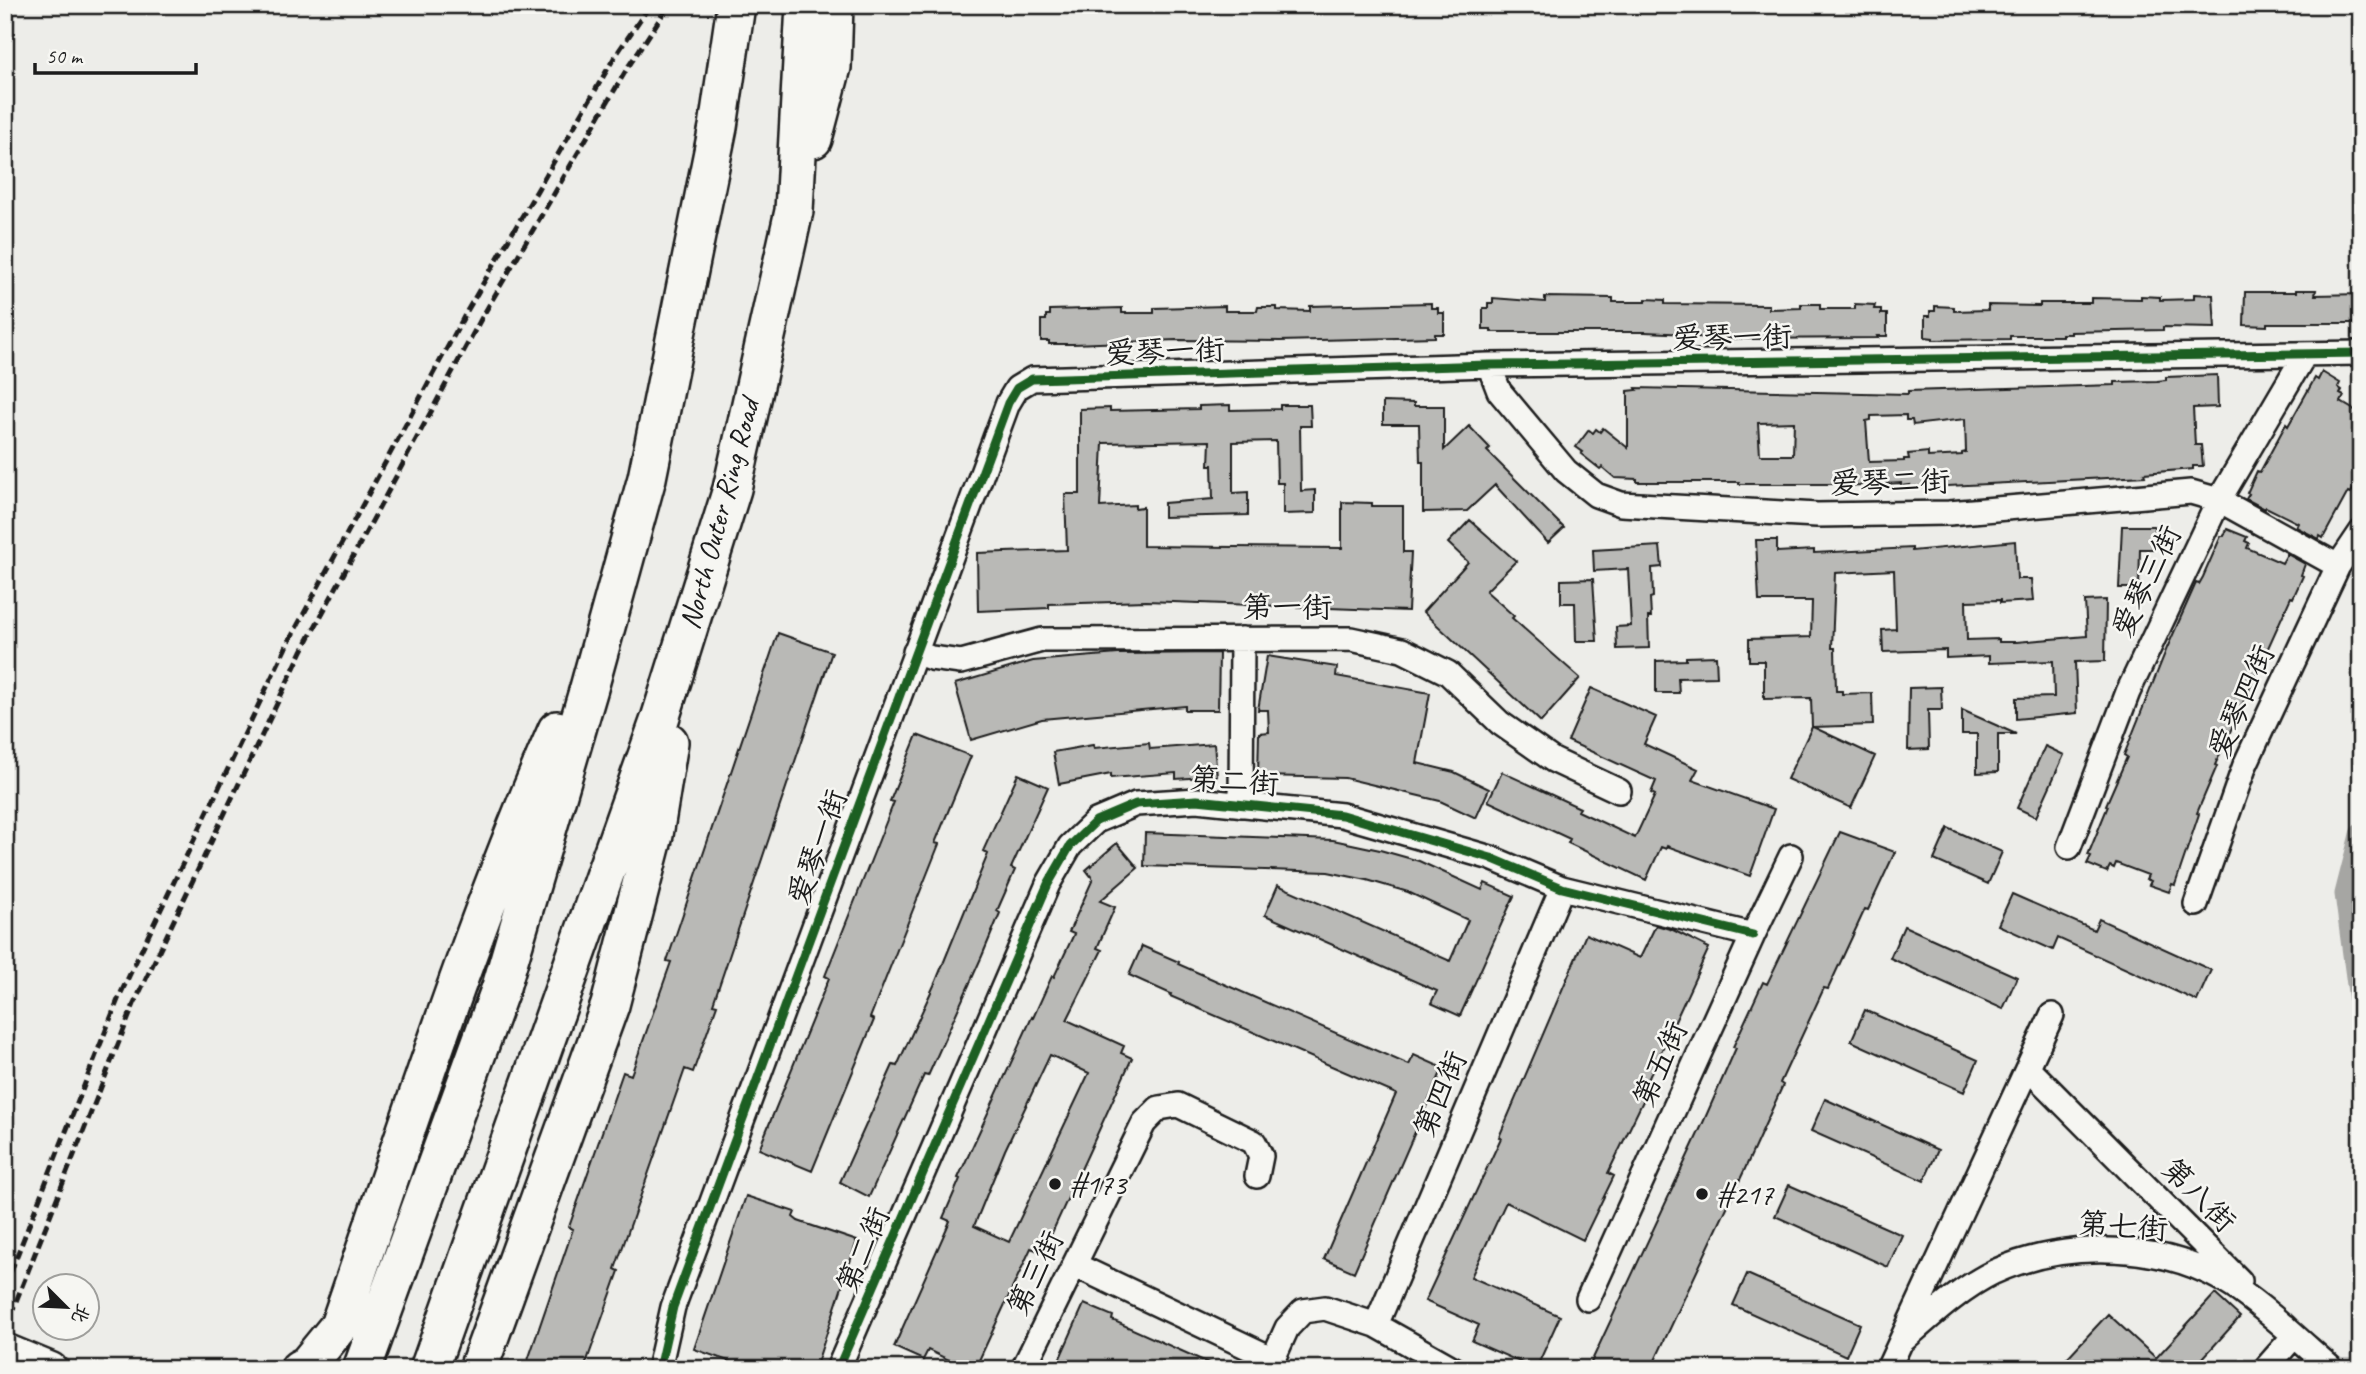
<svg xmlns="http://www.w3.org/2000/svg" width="2366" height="1374" viewBox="0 0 2366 1374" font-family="Caveat,'LXGW WenKai TC',sans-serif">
  <rect width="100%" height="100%" fill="#edede9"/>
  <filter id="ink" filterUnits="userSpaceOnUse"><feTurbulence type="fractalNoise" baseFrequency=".0143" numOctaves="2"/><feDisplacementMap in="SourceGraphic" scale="14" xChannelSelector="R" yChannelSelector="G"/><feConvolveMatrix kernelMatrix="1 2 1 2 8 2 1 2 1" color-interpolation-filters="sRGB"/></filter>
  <g filter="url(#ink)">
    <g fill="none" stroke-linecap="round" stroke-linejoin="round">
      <path stroke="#a6a6a3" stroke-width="23" d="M2361,835L2346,894L2361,1007"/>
    </g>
    <path fill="#b9b9b6" stroke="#1c1c1c" stroke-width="2" fill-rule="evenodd" d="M2296,290H2316L2315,295L2361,294V323H2267V326L2244,325L2245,292H2296Z
      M2194,294L2213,295L2215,328L2163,327V330L2071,332V334H2062V336H2010V339L1933,340V338L1925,337V316H1930V311H1935V306L1954,307V311L1988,310V305L2040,306V303H2091V298L2141,299V296L2160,297V300L2194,299Z
      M1545,297L1613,298V302H1646V299L1665,300V304L1769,305V309L1801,308V304H1820V309H1855V304L1875,305L1874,309H1881V314H1887V336H1877L1878,338L1748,339L1697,337V334H1689L1645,332H1491V329H1483V308H1488V303H1493V298L1545,302Z
      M1431,303V308H1438V313H1444V334H1435V337L1280,341L1177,340L1073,344H1049V341H1041V320H1046V315H1050V310L1122,308V313H1154V308L1225,306V311H1257L1258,307H1277V310L1310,311V306Z
      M2322,372L2340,383L2338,387L2342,390L2340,394L2344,396L2341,402L2361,414V475L2351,493L2348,492L2323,538L2320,536L2319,539L2296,527L2298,523L2266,507L2265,509L2246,499L2249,494L2247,493L2257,471L2260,472L2286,424L2288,426L2315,378L2318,380Z
      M2217,375L2218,407L2193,408L2195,445H2201L2203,466H2193V469L2144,473L2145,476L1909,488L1910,485L1901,486V483L1843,486L1842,484H1739V482H1637V479L1615,478L1602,467L1600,469L1581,454L1583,452L1576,447L1589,430L1593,433L1596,429L1600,432L1603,428L1628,448V391L1637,390L1636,388L1908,394V391L2115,385V382L2157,381L2166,380V377ZM1906,415V420H1912L1913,425L1965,419L1966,452L1962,453V455L1928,457V452L1908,454L1909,459H1904V461L1869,462L1866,421L1871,420V416ZM1794,422L1793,455H1760L1758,423Z
      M1383,402L1414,403V406H1444V450L1469,426L1490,448L1487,451L1564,528L1548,543L1495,485L1467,511L1423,512V462H1420L1419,424H1383Z
      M1230,405V410L1280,409V405H1310L1311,426H1300L1301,491L1315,490V513L1283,514V483H1277L1276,441L1233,442V493L1248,492V515L1164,517V503L1213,499L1212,465H1209L1210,441L1103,443L1100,507L1135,505V508L1143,507V546L1342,548V502L1372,503V506H1403V552H1411L1408,611L1146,601L1049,604V608L978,611L977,553L1067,550L1065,494H1080V409L1110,408V411L1199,409V406Z
      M1470,520L1516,561L1486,591L1514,616L1512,618L1580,678L1541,722L1423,612L1468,562L1448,543Z
      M2122,526H2154V549H2140L2139,588H2119Z
      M2227,529L2247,537L2245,541L2249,543L2247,548L2282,563L2287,554L2305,564L2301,575L2303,576L2293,598L2291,597L2215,765L2217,766L2197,813L2199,814L2175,885L2172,884L2169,892L2149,885L2151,881L2146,879L2148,875L2116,863L2114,868L2110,866L2107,872L2087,864L2091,856L2088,855L2108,806L2106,805L2127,757L2124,755L2167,648L2196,583L2199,584L2203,577L2221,536H2224Z
      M1756,540H1777V552L1814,550V553L1912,548V551L2015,541L2017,579H2031L2033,601L2000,603V600L1966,601L1967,640L1999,639V642H2016L2087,636L2085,601L2106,600L2105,661L2075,662L2077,713L2016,719V698L2054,697L2053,661L1989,663V656L1946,658V650L1883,652L1882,630L1896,629L1894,570L1835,573L1832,648H1835L1836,691H1842V694L1872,693L1873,725L1813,727L1875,756L1851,808L1787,779L1812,727L1811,698L1764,699V661H1749V639L1811,637L1812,601H1759Z
      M1660,546L1662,567L1652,568L1653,597L1650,598L1651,617H1648L1649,648L1617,649L1616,627L1631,626L1628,569L1594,571L1593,550Z
      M1593,579L1597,641H1576L1575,603H1561V580Z
      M778,633L832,652L713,1004L717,1005L693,1072L685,1069L615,1269L619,1271L584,1369H525L573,1229L569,1227L623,1072L631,1075L671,962L667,961Z
      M1219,653L1218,710H1185V706L1042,719L971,740L955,684L1033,661L1118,654Z
      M1267,656L1337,667L1336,676L1430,693L1417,763L1454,772L1489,789L1476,818L1440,801L1345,778L1258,776L1259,733L1269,732L1268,710H1258Z
      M1716,656L1717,677L1678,678L1679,693H1656V661L1686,660V657Z
      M1941,687L1942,710H1928L1929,749L1908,750L1909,688Z
      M1591,688L1656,717L1644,744L1698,769L1692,780L1774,809L1750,876L1667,846L1666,849L1661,847L1646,880L1568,843L1570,839L1488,801L1502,772L1580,808L1578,811L1635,838L1655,795L1651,793L1656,781L1568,741Z
      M1962,710L2016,734H1998V772L1977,773V734H1962Z
      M917,735L971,756L935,843L939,844L870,1018L874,1020L812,1171L759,1149L829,978L825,976L894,802L890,801Z
      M1149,743L1150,749L1214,744L1217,776L1176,779V773L1111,778V774L1059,784L1053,752L1093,745L1094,748Z
      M2045,746L2064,755L2036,817L2017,808Z
      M1018,774L1048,787L1011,868L1015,870L997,911L1000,913L982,956L928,1076L924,1075L869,1197L840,1182L893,1065L897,1066L936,981L988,854L983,851Z
      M1948,828L2002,852L1988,884L1934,860Z
      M1840,832L1895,852L1868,910L1865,909L1828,989L1824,988L1780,1083L1783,1085L1744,1171L1651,1369H1588L1702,1125L1736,1048L1733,1047L1763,982L1767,984Z
      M1145,833L1333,840L1380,850L1419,861L1482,890L1485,883L1514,896L1460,1016L1431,1003L1437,991L1265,915L1278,885L1450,961L1468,920L1408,892L1367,880L1328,872L1144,866Z
      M1117,843L1138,868L1100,901L1115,907L1097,948L1102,950L1067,1020L1124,1046L1121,1053L1132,1058L1046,1246L1041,1252L1031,1248L975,1369H968L928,1350L923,1360L894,1347L950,1221L943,1218L960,1179L958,1178L1032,1017L1033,1018L1052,976L1054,977L1074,934L1069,932L1093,879L1086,870ZM1050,1055L1089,1073L1009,1242L974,1226L1005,1150Z
      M2012,894L2094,930L2099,919L2211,970L2197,1001L2058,938L2053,950L1998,925Z
      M1656,925L1673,930L1709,948L1640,1097L1644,1099L1608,1173L1614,1176L1583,1240L1506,1202L1471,1277L1560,1316L1536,1369L1472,1341L1479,1325L1425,1301L1501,1138L1499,1137L1586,934L1640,958Z
      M1904,926L2017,977L2003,1009L1890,958Z
      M1142,946L1179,962L1178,964L1409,1065L1414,1055L1443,1068L1354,1272L1324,1259L1396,1094L1170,996L1171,994L1129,975Z
      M1865,1010L1978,1060L1964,1092L1851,1041Z
      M1825,1099L1938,1150L1924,1181L1811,1131Z
      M1789,1185L1902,1235L1888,1267L1775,1216Z
      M746,1196L795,1212L793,1217L798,1221L857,1241L815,1369H751L694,1349Z
      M1747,1274L1860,1324L1846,1356L1733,1305Z
      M2215,1294L2240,1317L2193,1369H2079L2067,1358L2108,1314L2156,1358Z
      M1084,1304L1113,1316L1112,1320L1222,1369H1055Z"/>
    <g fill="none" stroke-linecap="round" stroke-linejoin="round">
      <g stroke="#1c1c1c" stroke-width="28">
        <path id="minor" d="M1489,365L1499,391L1566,471L1596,495L1621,504L1817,515L1949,513L2191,492L2219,500L2338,566
          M915,652L931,658L961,662L1042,640L1351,639L1402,650L1448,673L1500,723L1553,760L1619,791
          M1241,805L1242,639
          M2069,847L2128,692L2219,500L2305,354
          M2196,904L2245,765L2338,566L2361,532
          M2028,1068L2240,1281
          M1075,1265L1273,1359
          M1588,1299L1753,935L1791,856
          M1376,1325L1562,888
          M1900,1343C1929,1318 1959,1289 1994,1272C2066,1239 2168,1242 2234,1287C2269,1311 2300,1341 2332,1369
          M659,1369L673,1307L1008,403L1017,388L1032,379L1489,365L2361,353
          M838,1369L1048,884L1070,846L1096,821L1136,804L1197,800L1342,815L1491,858L1562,888L1753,935
          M1023,1369L1144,1123L1159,1108L1178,1105L1254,1142L1261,1156L1257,1176
          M1273,1369V1359L1287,1328L1303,1311L1325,1308L1376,1325L1454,1369
          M1888,1369L2052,1015
          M2265,1369L2294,1336L2284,1326"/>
      </g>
      <g stroke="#1c1c1c" stroke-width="37">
        <path id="secondary" d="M5,1350L51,1369"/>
      </g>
      <g stroke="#1c1c1c" stroke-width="42">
        <path id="trunk" d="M813,139L832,67L834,5
          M299,1369L307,1365L339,1326C408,1127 472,924 557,730
          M362,1369L501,987L589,688L647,478L718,127L736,5
          M429,1369L660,719L732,489L794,211L805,5
          M478,1369L610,1005L654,835L669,742"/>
      </g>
      <use href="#minor" stroke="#f6f6f2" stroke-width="23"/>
      <use href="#secondary" stroke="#f6f6f2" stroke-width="32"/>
      <use href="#trunk" stroke="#f6f6f2" stroke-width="37"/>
      <path stroke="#1c1c1c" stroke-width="5" stroke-dasharray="10 5" stroke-linecap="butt" d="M5,1286L119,997L288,643L467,311L614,58L650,5
        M5,1329L134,1004L302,651L481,319L628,67L669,5"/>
      <g stroke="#f6f6f2" stroke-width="13">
        <path id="cycleway" d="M659,1369L673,1307L1008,403L1017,388L1032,379L1489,365L2361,353
          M838,1369L1048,884L1070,846L1096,821L1136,804L1197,800L1342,815L1491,858L1562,888L1753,935"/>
      </g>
      <use href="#cycleway" stroke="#1b5e20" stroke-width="9"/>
    </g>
  </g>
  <g fill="#1c1c1c" stroke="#f6f6f2" stroke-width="2.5">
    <circle cx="1055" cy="1184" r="7"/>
    <circle cx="1702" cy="1194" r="7"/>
  </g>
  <g text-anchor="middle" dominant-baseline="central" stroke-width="5" stroke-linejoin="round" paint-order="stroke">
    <g font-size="30" fill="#1c1c1c" stroke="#f6f6f2">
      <text transform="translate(1732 337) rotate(-1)">爱琴一街</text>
      <text transform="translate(1165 351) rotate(-2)">爱琴一街</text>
      <text transform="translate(1890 482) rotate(-1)">爱琴二街</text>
      <text transform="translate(719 514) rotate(-75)">North Outer Ring Road</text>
      <text transform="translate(2146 581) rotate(-64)">爱琴三街</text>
      <text x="1287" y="607">第一街</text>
      <text transform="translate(2241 701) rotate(-66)">爱琴四街</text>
      <text transform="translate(1234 781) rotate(4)">第二街</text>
      <text transform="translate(817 847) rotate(-70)">爱琴一街</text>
      <text transform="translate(1660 1064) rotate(-66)">第五街</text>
      <text transform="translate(1440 1094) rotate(-67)">第四街</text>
      <text transform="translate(2199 1195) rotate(45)">第八街</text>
      <text transform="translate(2123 1226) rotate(4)">第七街</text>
      <text transform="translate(863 1250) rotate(-67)">第二街</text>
      <text transform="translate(1035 1273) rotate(-64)">第三街</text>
    </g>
    <g font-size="30" fill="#1c1c1c" stroke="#f6f6f2" text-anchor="start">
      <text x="1069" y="1184">#173</text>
      <text x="1716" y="1194">#217</text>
    </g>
  </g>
  <rect width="2366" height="1374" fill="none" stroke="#f6f6f2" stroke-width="28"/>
  <rect x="14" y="14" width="2338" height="1346" fill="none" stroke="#1c1c1c" stroke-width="2.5" filter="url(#ink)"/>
  <g transform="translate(66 1307) rotate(114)"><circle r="33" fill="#f6f6f2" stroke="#9f9f9c" stroke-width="2"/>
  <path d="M0-5L12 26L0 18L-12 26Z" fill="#1c1c1c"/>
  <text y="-10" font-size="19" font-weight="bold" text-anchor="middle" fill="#1c1c1c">北</text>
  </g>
  <path d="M35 63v10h161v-10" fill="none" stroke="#1c1c1c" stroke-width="3.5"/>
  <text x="46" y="63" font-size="21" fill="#1c1c1c" stroke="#f6f6f2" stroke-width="5" paint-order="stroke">50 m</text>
</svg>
